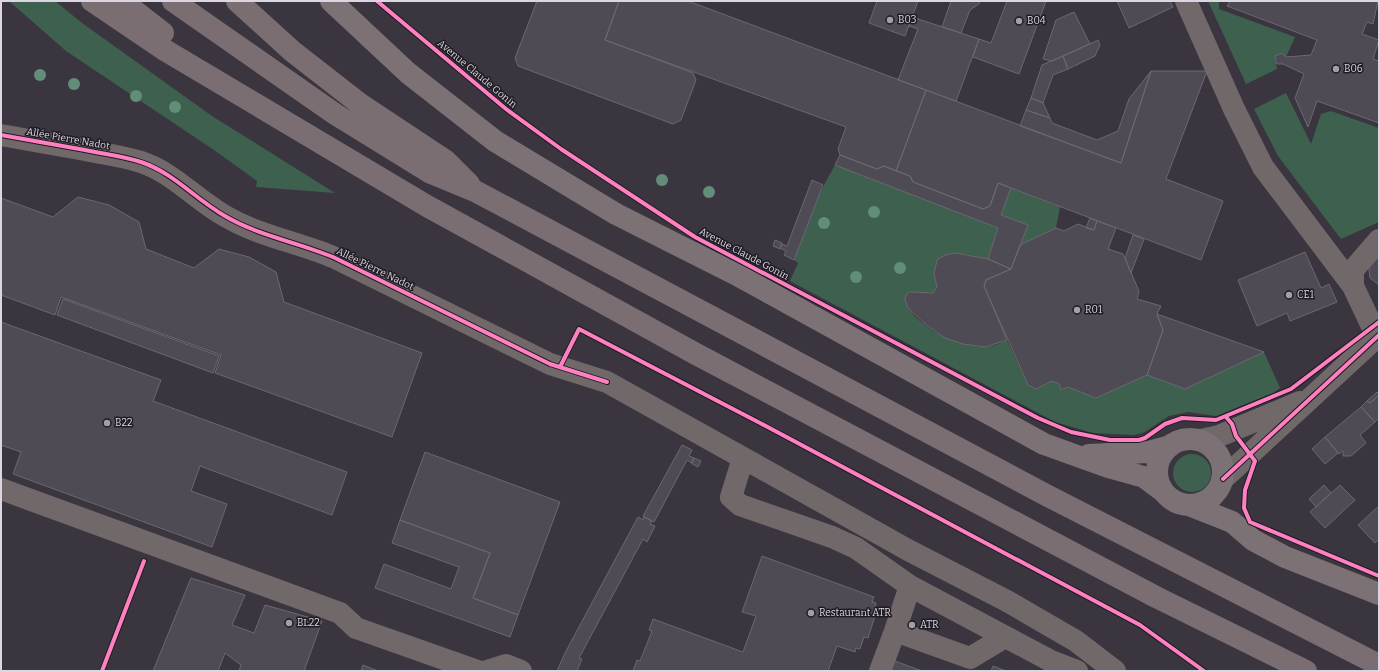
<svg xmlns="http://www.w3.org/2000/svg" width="1380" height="672" viewBox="0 0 1380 672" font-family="Bitter,serif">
  <rect width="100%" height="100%" fill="#3a353f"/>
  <path fill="#3e614f" d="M9,1H55L82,23L212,116L335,193L256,187L257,181L214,150L66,51Z
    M1208,1H1219V9L1295,37L1286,57L1282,53L1275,56L1277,69L1246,84Z
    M1286,93L1311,144L1321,114L1331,111L1379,128V222L1341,239L1278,156L1254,109Z
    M835,165L998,228L988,259C970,256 953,248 937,261L934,274L937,287L933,293L910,292C893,306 934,333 947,338C958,343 971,346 984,347C991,347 1001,343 1007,340L1028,385L1036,389L1052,381L1059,384L1061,390L1068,387L1096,398L1147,375L1185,389L1264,352L1280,388L1273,393L1216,416L1188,412L1169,416L1143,433L1133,435L1093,433L1055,422L790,281L798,263L794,260C806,228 817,195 835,165Z
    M1011,188L1060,207L1056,228L1020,245L1028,225L1001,215Z
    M1173 473a19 19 0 1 1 38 0a19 19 0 1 1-38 0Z"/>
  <path fill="#4f4b54" stroke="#6c6770" d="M537,1H619L605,40L693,73L696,80L681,120L673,124L518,66L515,58Z
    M619,1H688L926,90L896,171L884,166L877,169L840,155L838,149L846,127L605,40Z
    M877,1H918L905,36L869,23Z
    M951,1H979L980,3L970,10L961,33L942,27Z
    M1007,1H1046L1019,74L973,57L979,39L991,43Z
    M1117,1H1170L1173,7L1129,28Z
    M1230,1H1378L1373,24L1367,22L1362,34L1379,40L1373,59L1379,61V123L1317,101L1308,127L1295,98L1304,74L1283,64H1277L1275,56L1282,53L1286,57L1311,55L1317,40L1227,6Z
    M1074,12L1090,44L1052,61L1043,59L1056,20Z
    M912,17L979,39L956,101L898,80L918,29L909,26Z
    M1098,40L1100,45L1095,56L1068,69L1063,56Z
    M1063,56L1068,69L1053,75L1043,103L1031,98L1042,65Z
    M1151,71L1121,163L1020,126L1026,110L1050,118L1052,123L1097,140L1118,131L1129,99Z
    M1151,71H1207L1166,179L1223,201L1201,260L998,183L990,206L983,209L913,182L910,176L896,171L926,90L1121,163Z
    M1031,98L1043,103L1050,118L1026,110Z
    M840,155L877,169L884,166L910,176L913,182L983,209L990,206L998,183L1011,188L1001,215L1028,225L1011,269L988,259L998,228L835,165Z
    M812,180L823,185L794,260L784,255L786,251L780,248L782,244L787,246Z
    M78,197L109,205L139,222L146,249L194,268L219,249L249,257L276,272L284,302L422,353L392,437L215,373L221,355L61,297L55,315L1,295V198L53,217Z
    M1090,218L1097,221L1094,230L1086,228Z
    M1097,221L1116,228L1108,249L1123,254L1139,291L1137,299L1161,306L1157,314L1163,330L1147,375L1096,398L1068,387L1061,390L1059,384L1052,381L1036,389L1028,385L1018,362L984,286L986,280L1011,269L1020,245L1056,228L1064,231L1078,224L1094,230Z
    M1133,235L1144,239L1131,273L1125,258Z
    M775,240L782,243L780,249L773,246Z
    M1305,252L1321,288L1329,284L1337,302L1290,321L1287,313L1257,326L1238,280Z
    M955,253L988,259L1011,269L986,280L984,286L1007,340L985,347L963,344L945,338L925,324L908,308L905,300L906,295L910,292L933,293L937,287L934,274L937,260L945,255Z
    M1379,257V285L1370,278L1369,269L1370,265Z
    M63,299L219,356L213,373L57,315Z
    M1157,314L1264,352L1185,389L1147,375L1163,330Z
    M1,322L161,380L153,401L347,472L332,515L200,466L191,491L227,504L212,547L13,474L21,452L1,445Z
    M1377,392L1379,395L1370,403L1367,401Z
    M1379,395V418L1375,422L1361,407L1367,401L1370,403Z
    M1361,407L1375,422L1360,435L1366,443L1351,456H1343V451L1339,454L1325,437Z
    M1325,437L1338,453L1325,464L1312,449Z
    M682,445L692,450L689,456L694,458L692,463L687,460L654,522L643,516Z
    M425,452L560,502L518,615L473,598L490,553L400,520Z
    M694,458L701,461L698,467L691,463Z
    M1324,485L1331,493L1316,507L1309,499Z
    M1340,485L1355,500L1325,528L1310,512Z
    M1379,506V539L1375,543L1358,525Z
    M638,517L643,520L644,517L652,521L650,524L655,526L647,542L643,539L579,658L582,659L577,671H557L565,653Z
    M400,520L490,553L473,598L518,615L510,637L375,588L384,564L451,589L459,567L392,543Z
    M762,556L874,597L872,602L876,603L873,615L875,616L868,638L864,637L860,649L856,648L855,652L837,646L828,671H633L637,660L640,661L652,631L649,630L653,619L743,652L756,616L742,612Z
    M191,578L245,595L232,625L254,633L265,605L322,621L304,671H239L241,665L225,653L218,671H153Z
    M892,660L922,671H888Z
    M363,665L378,671H361Z
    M993,666L1006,671H991Z"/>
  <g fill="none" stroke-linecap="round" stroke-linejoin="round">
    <path stroke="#71686a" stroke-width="22" d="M1186,1L1234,109L1263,167L1353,286
      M1,135C29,140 57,145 85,150C104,154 123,156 141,162C174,173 195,199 225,216C259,236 297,242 333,257L550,364L607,382L908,550L1007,601L1076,641L1115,671
      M1377,337L1353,286V270L1379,240
      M1201,440L1219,436L1300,402
      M743,458L731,497L740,505L832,537L856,548L910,586L1051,661L1077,671
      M1223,479L1379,335
      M1,489L340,613L356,628L478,671
      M910,586L895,631L970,658L1005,637
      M487,671L506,665L521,671
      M880,671L895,631"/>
    <path stroke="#7c7175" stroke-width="22" d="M331,1L408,73L495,141L616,214L739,276L1044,444L1108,467L1144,477L1164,492
      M1157 472a33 33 0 1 1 66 0a33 33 0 1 1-66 0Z
      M1089,455L1148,452L1170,446
      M1189,505L1232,522L1253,540L1285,557L1379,594"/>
    <path stroke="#7a6e72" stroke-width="22" d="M92,1L163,49L427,206L696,354L1156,597L1306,671
      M122,1L163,33
      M173,1L335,114L429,172L475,191L1048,496L1379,665
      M237,1L292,51L360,104L446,161L469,184"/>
    <g stroke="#1f1b23" stroke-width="6">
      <path id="cycleway" d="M377,1L506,109L561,149L695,237L1038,418L1071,432L1110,440H1139L1145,438L1165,424L1182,418L1216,420L1291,389L1379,322
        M1,135C29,140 57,145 85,150C104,154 123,156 141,162C174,173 195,199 225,216C259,236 297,242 333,257L550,364L607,382
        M560,367L579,329L760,423L1140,625L1204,671
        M1226,417L1232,424L1236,436L1255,461L1245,490L1244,508L1250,522L1379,576
        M1223,479L1379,335
        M102,671L144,561"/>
    </g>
    <use href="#cycleway" stroke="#ff80c0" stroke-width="4"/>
  </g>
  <g fill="#628e79">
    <circle cx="40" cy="75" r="6"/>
    <circle cx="74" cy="84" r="6"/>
    <circle cx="136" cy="96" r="6"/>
    <circle cx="175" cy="107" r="6"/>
    <circle cx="662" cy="180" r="6"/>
    <circle cx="709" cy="192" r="6"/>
    <circle cx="874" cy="212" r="6"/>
    <circle cx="824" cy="223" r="6"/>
    <circle cx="900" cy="268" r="6"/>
    <circle cx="856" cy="277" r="6"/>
  </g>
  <g fill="#a39ea9" stroke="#1f1b23" stroke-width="1.5">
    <circle cx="890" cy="20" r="4"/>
    <circle cx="1019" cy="21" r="4"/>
    <circle cx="1336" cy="69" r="4"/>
    <circle cx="1289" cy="295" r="4"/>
    <circle cx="1077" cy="310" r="4"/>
    <circle cx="107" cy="423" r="4"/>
    <circle cx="811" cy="613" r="4"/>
    <circle cx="289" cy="623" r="4"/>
    <circle cx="912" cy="625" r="4"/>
  </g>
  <g text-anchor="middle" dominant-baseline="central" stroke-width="3" stroke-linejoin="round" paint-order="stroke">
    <g font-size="10" fill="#dcd6e2" stroke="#1f1b23" text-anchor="start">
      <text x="898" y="20">B03</text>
      <text x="1027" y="21">B04</text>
      <text x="1344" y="69">B06</text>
      <text x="1297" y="295">CE1</text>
      <text x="1085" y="310">R01</text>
      <text x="115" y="423">B22</text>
      <text x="819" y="613">Restaurant ATR</text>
      <text x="297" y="623">BL22</text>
      <text x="920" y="625">ATR</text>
    </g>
    <g font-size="10" fill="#dcd6e2" stroke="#1f1b23">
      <text transform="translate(477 74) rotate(40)">Avenue Claude Gonin</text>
      <text transform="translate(68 139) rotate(10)">Allée Pierre Nadot</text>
      <text transform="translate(744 254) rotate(28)">Avenue Claude Gonin</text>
      <text transform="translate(375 269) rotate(26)">Allée Pierre Nadot</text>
    </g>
  </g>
  <rect width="1380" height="672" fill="none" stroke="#dcd6e2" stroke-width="4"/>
</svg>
